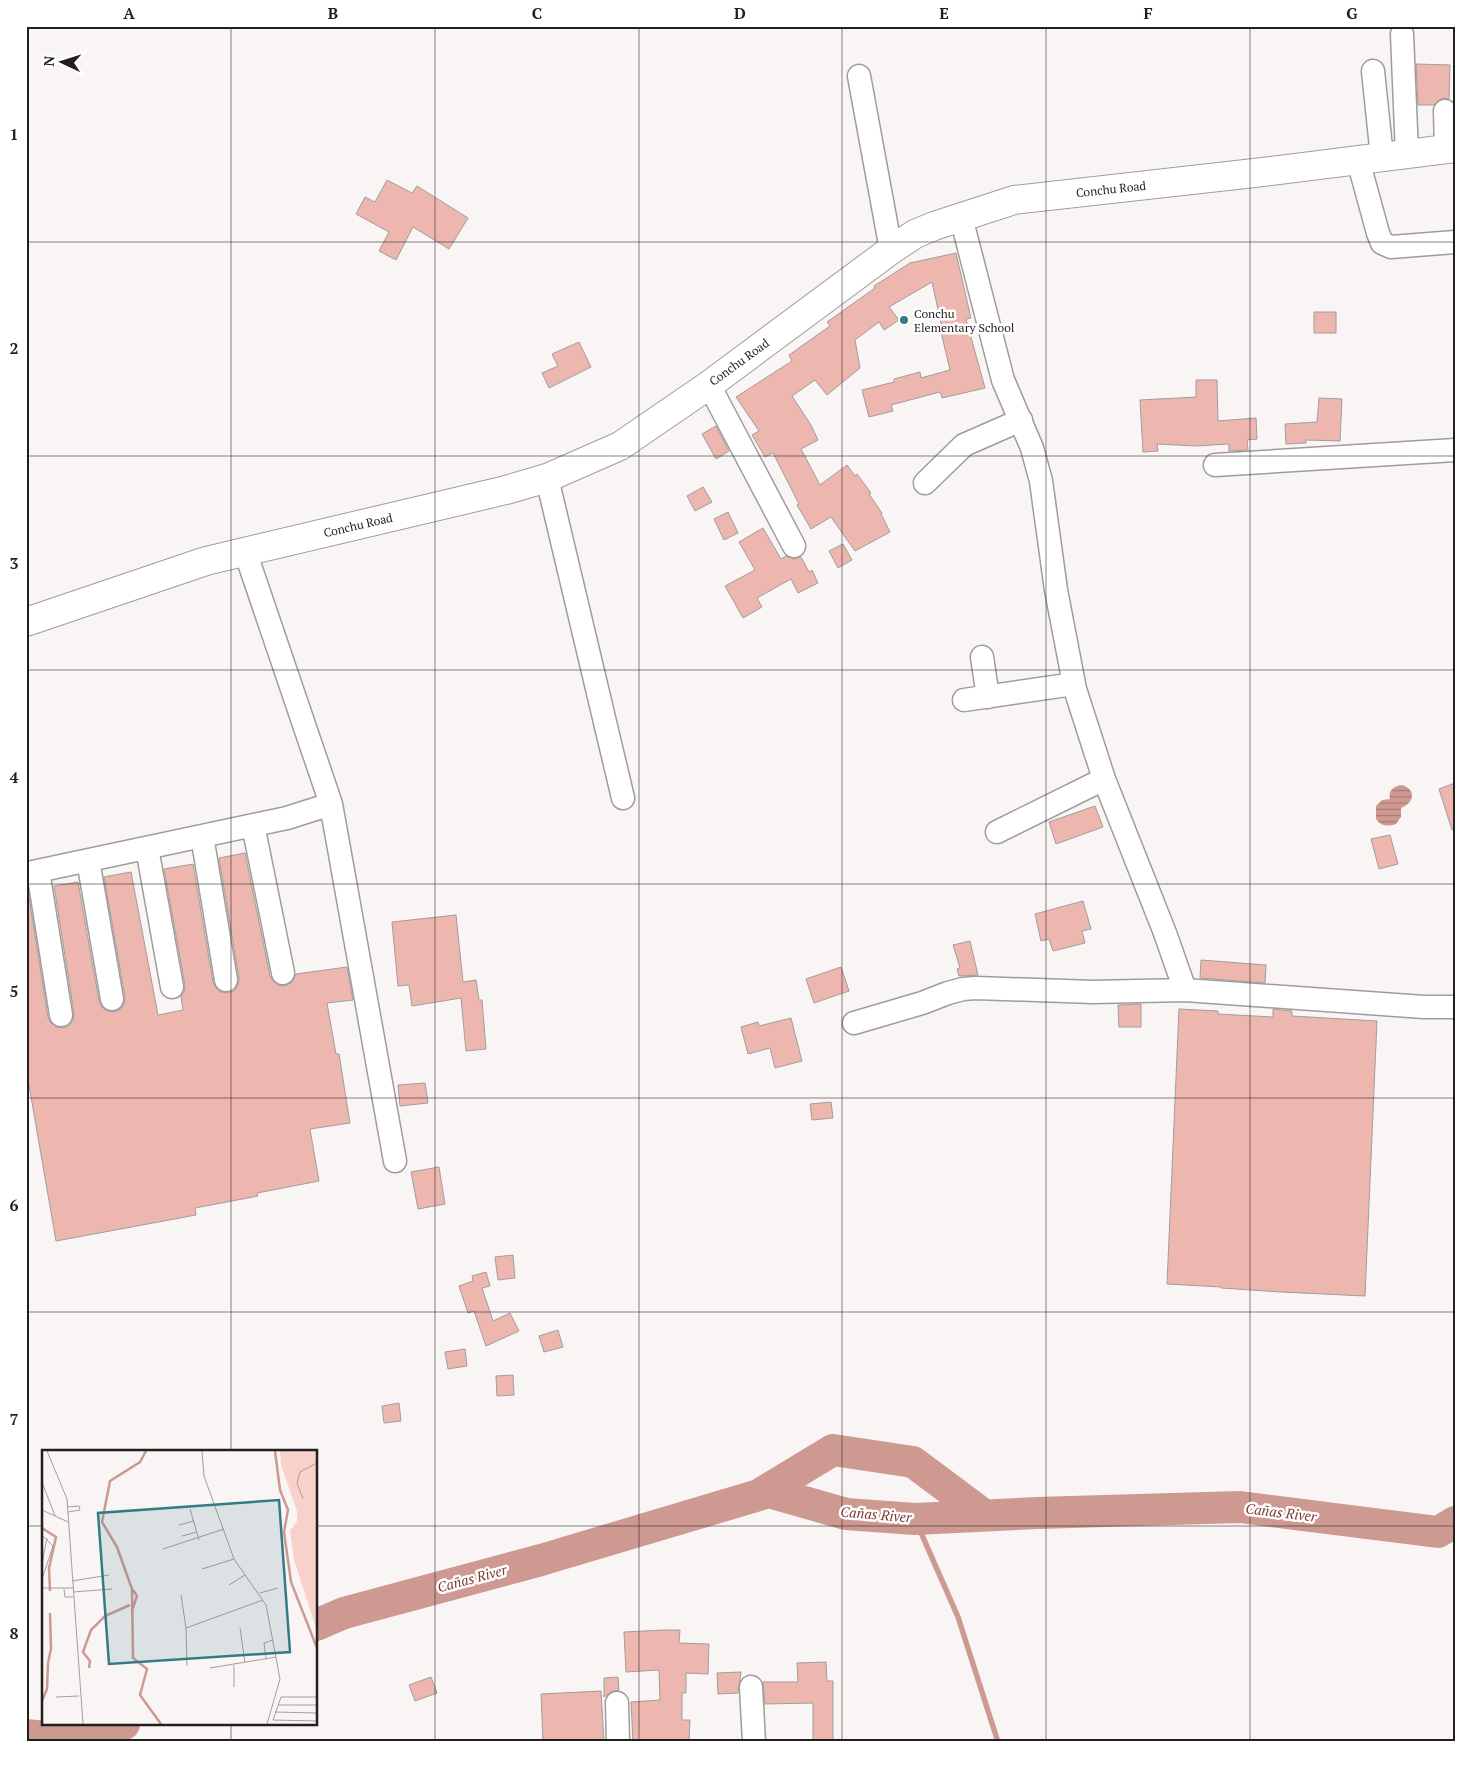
<svg xmlns="http://www.w3.org/2000/svg" width="1481" height="1768" viewBox="0 0 1481 1768" font-family="'PT Serif',serif">
  <defs>
    <pattern id="water-rules" width="6" height="5" patternUnits="userSpaceOnUse" patternTransform="scale(1.25)"><rect width="6" height="5" fill="#cd9991"/><path d="M0 2.5h6" fill="none" stroke="#a67c76"/></pattern>
  </defs>
  <rect width="100%" height="100%" fill="#f9f5f4"/>
  <path fill="url(#water-rules)" d="M1402,785C1417,790 1414,803 1401,808V817L1396,824C1387,827 1381,826 1376,819V806L1382,800L1390,799C1388,790 1394,786 1402,785Z"/>
  <g fill="none" stroke-linecap="round" stroke-linejoin="round">
    <path stroke="#cd9991" stroke-width="5.5" d="M915,1519L958,1617L998,1742"/>
    <path stroke="#cd9991" stroke-width="32" d="M762,1493L833,1450L913,1462L984,1515
      M316,1625L344,1613L541,1560L769,1492L846,1514L915,1519L1037,1513L1240,1507L1438,1532L1455,1522
      M26,1735L92,1742
      M94,1742L124,1724"/>
  </g>
  <path fill="#edb7af" stroke="#a19d9c" d="M1416,64L1450,65L1449,99L1444,98L1439,100L1434,105H1418Z
    M387,180L412,193L417,186L468,218L449,249L413,227L396,260L379,251L389,232L356,214L365,197L375,202Z
    M956,253L971,318L966,319L985,388L942,398L940,392L891,405L893,411L869,417L862,390L894,382V379L920,372L921,378L950,370L940,328H942L932,282L889,307L899,320L884,330L879,322L855,340L860,368L827,395L815,380L792,396L811,425L818,440L801,449L820,485L847,465L855,476L857,474L871,493L869,494L882,513L881,514L890,532L855,551L831,517L811,529L797,505L799,504L773,453L765,457L752,435L759,431L736,397L792,361L789,355L830,326L827,322L875,288L874,286L910,263Z
    M1314,312H1336V333H1314Z
    M579,342L591,367L549,388L542,373L558,366L552,354Z
    M1196,380H1217L1218,421L1256,418L1257,439L1247,440L1248,450L1229,451V444L1196,446L1157,444L1158,451L1143,452L1140,400L1196,397Z
    M1319,398L1342,399L1340,441L1306,440V443L1286,444L1285,424L1317,422Z
    M716,426L729,451L716,459L702,434Z
    M703,487L712,502L695,511L687,496Z
    M728,512L738,533L724,540L714,519Z
    M763,528L781,559L786,556L794,559L801,557L809,572L812,570L818,583L798,593L791,579L757,598L762,607L743,618L725,586L755,570L739,542Z
    M843,544L852,560L838,568L829,551Z
    M1455,783V829L1452,830L1439,789Z
    M1095,806L1103,827L1056,844L1049,822Z
    M1390,835L1398,864L1379,869L1371,839Z
    M245,853L270,976L273,981L278,985L285,986L292,982L296,974L347,967L353,1000L327,1003L336,1054H339L350,1123L310,1129L319,1181L257,1193L258,1196L195,1208L196,1215L56,1241L26,1068V891H28L48,1017L51,1023L56,1027L64,1028L70,1025L73,1020L74,1013L54,886L78,882L99,1001L102,1007L107,1011L115,1012L121,1009L124,1004L125,997L104,877L131,872L158,1015L183,1010L181,996L184,992L185,985L164,869L193,864L213,982L216,988L221,992L229,993L235,990L238,985L239,978L219,858Z
    M1083,901L1091,929L1082,931L1085,943L1053,951L1049,939L1041,941L1035,914Z
    M456,915L463,982L476,980L479,1000H482L486,1049L466,1051L461,998L412,1006L409,985L398,986L392,922Z
    M970,941L978,975L959,976L957,969L960,968L953,945Z
    M1201,960L1266,965L1265,983L1200,978Z
    M841,967L849,991L814,1003L806,979Z
    M1141,1004V1027H1119L1118,1005Z
    M1179,1009L1218,1011V1014L1273,1017V1009L1292,1011V1016L1377,1021L1365,1296L1281,1292L1221,1288V1287L1167,1284Z
    M791,1018L802,1061L775,1068L770,1048L748,1054L741,1027L758,1022L759,1026Z
    M425,1083L428,1103L400,1106L398,1085Z
    M831,1102L833,1118L812,1120L810,1104Z
    M439,1167L445,1204L418,1209L411,1172Z
    M513,1255L515,1278L498,1280L495,1257Z
    M486,1272L490,1286L482,1288L493,1321L510,1313L519,1331L486,1346L474,1311L468,1313L459,1286L473,1281L472,1276Z
    M558,1330L563,1347L544,1352L539,1336Z
    M465,1349L467,1366L448,1369L445,1352Z
    M513,1375L514,1395L497,1396L496,1376Z
    M399,1403L401,1421L384,1423L382,1406Z
    M663,1630H680L679,1643L709,1644L708,1674L686,1673V1693H682V1720H690L689,1742H633L631,1702L660,1700L659,1670L626,1672L624,1632Z
    M826,1662L827,1681H833V1742H813V1703L765,1704L763,1682H798L797,1663Z
    M741,1672L738,1693L718,1694L717,1673Z
    M431,1677L437,1693L415,1701L409,1685Z
    M618,1677L619,1690L611,1692L604,1697V1678Z
    M601,1691L604,1742H543L541,1694Z"/>
  <g fill="none" stroke-linecap="round" stroke-linejoin="round">
    <g stroke="#a09c9b" stroke-width="25">
      <path id="minor" d="M1402,34L1407,154
        M1373,71L1382,157
        M859,76L891,250
        M1445,111L1446,149
        M1358,160L1378,233L1382,243L1391,247L1455,242
        M961,217L1003,380L1032,448L1041,481L1056,590L1075,689L1104,779L1165,933L1185,990L1424,1007H1455
        M709,385L794,546
        M1215,465L1455,450
        M547,478L623,798
        M925,483L964,445L1021,420
        M245,551L331,804L395,1161
        M982,657L988,697
        M964,700L1074,684
        M253,825L283,973
        M997,832L1104,779
        M202,836L226,980
        M147,848L172,987
        M88,860L112,999
        M38,871L61,1015
        M28,873L287,818L331,804
        M854,1023L922,1003L948,993L963,989L976,988L1093,992L1185,990
        M751,1687L754,1742
        M617,1703L618,1742"/>
    </g>
    <g stroke="#a09c9b" stroke-width="30">
      <path id="major" d="M26,622L206,561L506,490L547,478L620,446L709,385L891,250L915,234L934,226L1014,200L1263,172L1455,148"/>
    </g>
    <use href="#minor" stroke="#fff" stroke-width="22"/>
    <use href="#major" stroke="#fff" stroke-width="28"/>
  </g>
  <path fill="none" stroke="#211f1f" stroke-width="1" stroke-opacity="0.55" d="M231,26V1452M435,26V1742M639,26V1742M842,26V1742M1046,26V1742M1250,26V1742M26,242H1455M26,456H1455M26,670H1455M26,884H1455M26,1098H1455M26,1312H1455M26,1526H44M316,1526H1455M231,1724V1742"/>
  <circle fill="#347b86" stroke="#fff" stroke-width="2" cx="904" cy="320" r="5"/>
  <g text-anchor="middle" dominant-baseline="central" stroke-width="5" stroke-linejoin="round" paint-order="stroke">
    <g font-size="12" fill="#211f1f" stroke="#fff">
      <text transform="translate(1111 189) rotate(-6)">Conchu Road</text>
      <text transform="translate(739 362) rotate(-36)">Conchu Road</text>
      <text transform="translate(358 525) rotate(-13)">Conchu Road</text>
    </g>
    <g font-size="12" fill="#211f1f" stroke="#fff" text-anchor="start">
      <text x="914" y="313">Conchu<tspan x="914" dy="14">Elementary School</tspan></text>
    </g>
    <g font-size="14" font-style="italic" fill="#7c3a32" stroke="#fff">
      <text transform="translate(1281 1512) rotate(7)">Cañas River</text>
      <text transform="translate(876 1514) rotate(5)">Cañas River</text>
      <text transform="translate(472 1578) rotate(-15)">Cañas River</text>
    </g>
  </g>
  <g transform="translate(42 1450)">
    <rect width="275" height="275" fill="#f9f5f4"/>
    <path d="M238,1H275V181L252,110L248,81L255,71V61L239,15Z" fill="#f9d1cb"/>
    <path fill="none" stroke="#cd9991" stroke-width="2.5" d="M104,1L98,12L68,31L60,72L75,97L90,139L91,208L105,219L98,245L119,274M233,1L238,40L246,60L242,82L249,132L275,198M0,78L14,87L7,118L8,141M90,161L95,146L91,140M6,213L9,199L8,163M47,218L48,211L41,202L49,180L63,166L88,155M0,251L5,239L6,213"/>
    <path fill="none" stroke="#a39f9f" stroke-width="1" d="M5,1L25,49L41,274M160,1L162,26L192,109L224,155L238,229L225,274M0,32L13,66M261,49L255,33L258,22L275,13M25,57L37,56L38,60L26,62M148,59L157,90M0,60L26,72M137,75L152,71M0,85L11,96L0,129M140,86L155,82M121,99L182,79M0,114L5,88M160,119L192,109M30,131L67,125M187,135L203,125M0,138H31M22,139L23,147H31M31,142L70,139M218,143L236,138M139,145L144,178M198,178L203,213M224,209L222,193L231,190M192,215V237M145,216L144,178L221,150M168,218L234,207M14,247L37,246M275,247H239L231,270L275,271M236,255H275M233,262L275,263"/>
    <path fill="#347b86" fill-opacity="0.15" stroke="#347b86" stroke-width="2.5" d="M237,50L248,202L67,214L56,63Z"/>
    <rect width="275" height="275" fill="none" stroke="#211f1f" stroke-width="2.5"/>
  </g>
  <rect width="1481" height="1768" fill="none" stroke="#ffffff" stroke-width="55"/>
  <g transform="translate(62 62) rotate(274)" stroke="#ffffff" stroke-width="4" paint-order="stroke">
  <path d="M0-4L9 19L0 12L-9 19Z" fill="#211f1f"/>
  <text y="-8" font-size="14" font-weight="bold" text-anchor="middle" fill="#211f1f">N</text>
  </g>
  <rect x="28" y="28" width="1426" height="1712" fill="none" stroke="#211f1f" stroke-width="2"/>
  <g font-size="16" text-anchor="middle" font-weight="bold" fill="#211f1f">
    <text x="129" y="19">A</text>
    <text x="333" y="19">B</text>
    <text x="537" y="19">C</text>
    <text x="740" y="19">D</text>
    <text x="944" y="19">E</text>
    <text x="1148" y="19">F</text>
    <text x="1352" y="19">G</text>
    <text x="14" y="140">1</text>
    <text x="14" y="354">2</text>
    <text x="14" y="569">3</text>
    <text x="14" y="783">4</text>
    <text x="14" y="997">5</text>
    <text x="14" y="1211">6</text>
    <text x="14" y="1425">7</text>
    <text x="14" y="1639">8</text>
  </g>
</svg>
